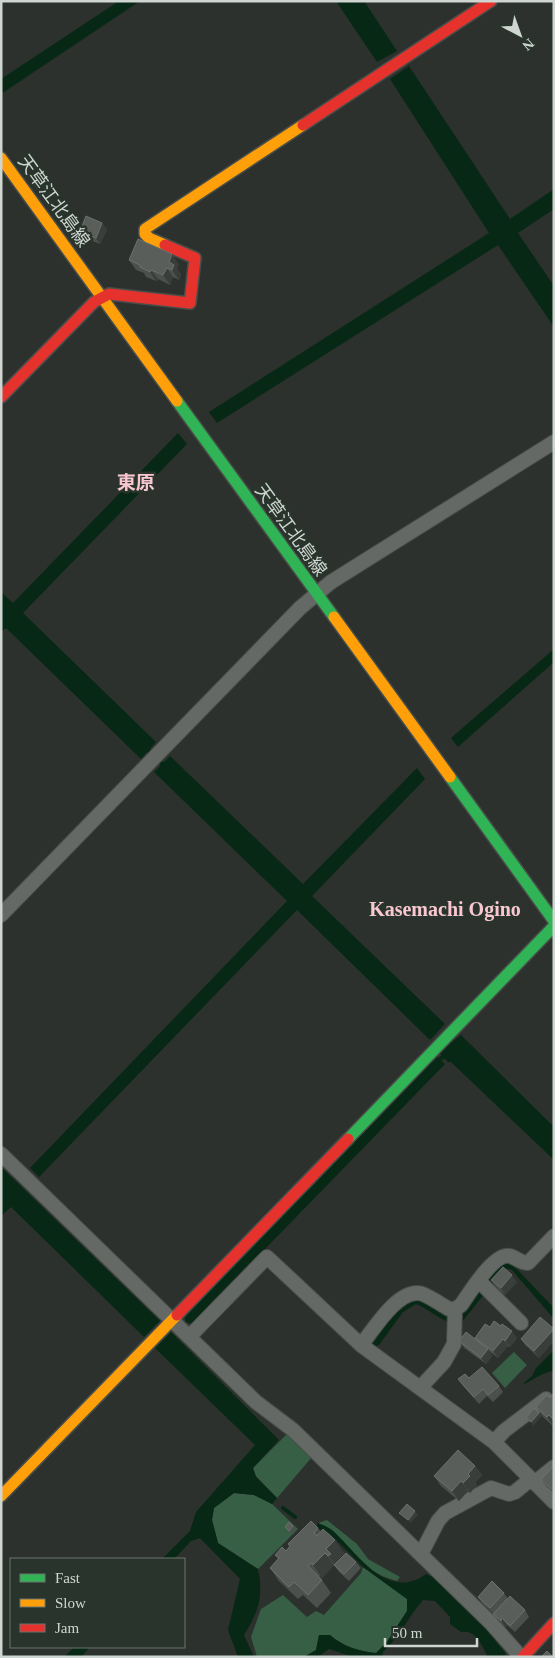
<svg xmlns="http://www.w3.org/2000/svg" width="555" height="1658" viewBox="0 0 555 1658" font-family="'Times New Roman','Noto Sans JP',serif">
  <rect width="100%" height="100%" fill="#2c312d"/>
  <path fill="#375f45" d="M514,1352L527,1365L505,1388L492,1373Z
    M288,1433L312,1457L277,1498L256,1476L253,1468Z
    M234,1493L254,1495L272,1504L298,1529L258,1569L218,1543L212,1520L214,1508Z
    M327,1520L357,1544L368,1559L400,1577L397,1581C386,1578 374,1573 365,1565C348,1550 340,1534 318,1523Z
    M363,1567L407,1599V1611L387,1642L376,1653C358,1651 344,1647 330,1635H319L316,1650L304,1657H257L251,1637L261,1609L283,1595L307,1617L316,1611L324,1615L361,1573Z"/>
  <path fill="#072815" d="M119,1H140L1,94V79Z
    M336,1H364L397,51L377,62Z
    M409,66L510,219L554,189V209L518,233L554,286V327L498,245L217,423L209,412L489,233L390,79Z
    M178,433L187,444L23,613L156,742L141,759L6,628L1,632V592L13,603Z
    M554,649V662L458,747L451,738Z
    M170,756L303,884L417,768L425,779L312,896L445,1024L430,1040L297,910L39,1177L30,1168L287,901L154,772Z
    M461,1035L554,1127V1160L451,1062H448L438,1052Z
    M436,1055L445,1064L192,1324L186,1322L184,1316Z
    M1,1167L160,1321L144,1337L11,1207L1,1216Z
    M506,1262L513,1265L554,1308V1319L512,1270L505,1268L462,1322C449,1329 430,1309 416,1304L403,1312L379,1345L375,1347L372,1344C375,1336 383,1329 388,1322C411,1292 421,1292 449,1317L461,1316L492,1273Z
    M171,1332L279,1440L253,1468L256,1477L277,1498L272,1504L254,1495L234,1493L214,1508L212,1520L218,1543L258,1569C264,1596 258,1613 244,1635L254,1657H238L228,1630L240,1579L200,1538L191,1541L174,1559H162L190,1531L196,1512L255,1445L155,1348Z
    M554,1350V1371C544,1371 532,1381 522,1385L532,1376L536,1368Z
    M318,1523C323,1525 328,1527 332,1530C353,1548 379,1591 412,1581C417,1580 422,1577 426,1574L433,1577L486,1629L506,1654L503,1657H488C481,1645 477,1630 461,1632L450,1624V1617L435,1601L423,1600C408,1617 399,1638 383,1652L382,1657H353L329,1649L318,1657H304L316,1650L319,1635H330C344,1647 358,1651 376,1653L387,1642L407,1611V1599L363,1567L329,1533L316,1528Z
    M74,1647H90L81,1657H64Z"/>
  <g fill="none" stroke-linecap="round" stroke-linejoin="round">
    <path stroke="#072815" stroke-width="4" d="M148,750L162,764
      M440,1059L443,1057
      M283,1508L295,1517"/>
    <g stroke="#494e4a" stroke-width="16">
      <path id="street" d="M1,915L300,608L331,582L554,442
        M1,1154L256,1402L293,1430L491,1623L521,1657
        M479,1281L521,1323
        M189,1337L267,1257L361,1345L494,1442L554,1502
        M361,1345C374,1329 396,1292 418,1293C425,1293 442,1305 449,1309H455L461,1305C469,1294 494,1252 510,1256C517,1258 520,1263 528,1263L554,1236
        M420,1388L444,1362L454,1344L455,1309
        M494,1442L504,1431L546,1399
        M421,1554L438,1521L445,1513L491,1488L509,1494L515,1492L526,1483L538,1480L554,1467"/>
    </g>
    <g stroke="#494e4a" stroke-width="14">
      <path id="fast" d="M177,401L334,617
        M450,777L554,921
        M348,1139L554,926"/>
    </g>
    <g stroke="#494e4a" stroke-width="14">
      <path id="slow" d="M1,158L177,401
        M165,245L149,238L145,234V229L303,125
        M334,617L450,777
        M1,1496L177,1315"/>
    </g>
    <g stroke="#494e4a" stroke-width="14">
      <path id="jam" d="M303,125L491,1
        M1,397L94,302L109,294L190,303L195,258L165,245
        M177,1315L348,1139
        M523,1657L554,1623"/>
    </g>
    <use href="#street" stroke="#656966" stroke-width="14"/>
    <use href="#fast" stroke="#30b455" stroke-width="11"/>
    <use href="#slow" stroke="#ff9f0a" stroke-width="11"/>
    <use href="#jam" stroke="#e5322d" stroke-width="11"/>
  </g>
  <path fill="#4b504c" d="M102,223L107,230L100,244L85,238L80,231Z
    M129,260L179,264L177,269L181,274L179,280L173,277L170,285L158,279L156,281L146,277L144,273L136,270Z
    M491,1280L517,1282L505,1295L496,1287Z
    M490,1327L517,1338L510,1347L508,1346L498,1358L489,1351L492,1356L486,1364L464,1348L459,1341L479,1342L475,1338Z
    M554,1329V1341L539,1358L525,1345L521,1339Z
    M469,1378L499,1386L503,1392L493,1402L487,1396L479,1404L463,1386L458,1379Z
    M554,1393V1427L543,1417L536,1407L550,1398Z
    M475,1466L482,1475L475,1483L477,1485L470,1493L468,1491L459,1501L441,1486L434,1476Z
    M554,1470V1493L546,1486L541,1480Z
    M293,1526L296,1529L291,1534L285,1527Z
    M318,1528L321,1532L344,1553L336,1561L337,1563L356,1562L361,1568L349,1581L339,1572L334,1565L322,1578L320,1576L319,1577L322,1580L331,1593L317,1608L303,1595L298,1599L279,1581L270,1568L278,1559L275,1555L286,1551L290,1547L288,1544Z
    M504,1593L508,1599L525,1610L529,1617L515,1632L507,1625L505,1627L498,1621L494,1614L482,1603L478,1597Z"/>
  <path fill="#393e3a" d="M102,223L107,230L100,244L96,238Z
    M172,254L179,264L177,269L181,274L179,280L172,270L169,262Z
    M167,268L173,277L170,285L163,275Z
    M151,270L158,279L156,281L150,272Z
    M512,1275L517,1282L505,1295L501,1288Z
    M554,1329V1341L539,1358L534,1351Z
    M512,1331L517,1338L510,1347L505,1341Z
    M503,1339L508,1346L498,1358L493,1351Z
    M488,1349L492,1356L486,1364L481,1358Z
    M539,1413L542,1416L533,1426L531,1422Z
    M549,1415L554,1422V1427L547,1417Z
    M475,1466L482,1475L475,1483L477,1485L470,1493L463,1483L468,1474Z
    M461,1481L468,1491L459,1501L452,1491Z
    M415,1511L418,1515L410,1523L408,1520Z
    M335,1540L344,1553L336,1561L340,1567L336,1566L328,1556L326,1549Z
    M325,1553L334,1565L322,1578L313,1565Z
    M502,1618L507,1625L505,1627L501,1621Z"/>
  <path fill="#595e5a" stroke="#6c716d" d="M86,216L102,223L96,238L80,231Z
    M138,239L172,254L169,262L174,265L172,270L167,268L163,275L151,270L150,272L140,267V265L129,260Z
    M503,1267L512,1275L501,1288L491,1280Z
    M540,1317L554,1329L534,1351L521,1339Z
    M494,1321L501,1326L502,1324L512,1331L505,1341L503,1339L493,1351L475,1338L485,1324L490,1327Z
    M466,1332L488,1349L481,1358L459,1341Z
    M482,1367L499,1386L488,1395L483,1389L474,1397L458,1379L465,1374L469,1378Z
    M554,1393V1420L549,1415L547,1417L536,1407L547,1395L550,1398Z
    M534,1408L539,1413L531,1422L526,1418Z
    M458,1450L475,1466L468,1474L470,1476L463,1483L461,1481L452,1491L434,1476Z
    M552,1468L554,1470V1491L541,1480Z
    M407,1504L415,1511L408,1520L399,1513Z
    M311,1521L318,1528L314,1533L317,1536L323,1529L335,1540L326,1549L331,1554L328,1556L325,1553L313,1565L311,1563L308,1566L322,1580L308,1595L294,1582L289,1587L270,1568L279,1558L275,1555L282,1547L286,1551L290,1546L288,1544Z
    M289,1522L293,1526L289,1531L285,1527Z
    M346,1553L356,1562L344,1574L334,1565Z
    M492,1581L504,1593L490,1608L478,1597Z
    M510,1596L525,1610L510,1626L502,1618L501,1621L493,1614Z
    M547,1651L553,1657H541Z"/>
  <g text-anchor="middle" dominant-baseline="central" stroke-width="5" stroke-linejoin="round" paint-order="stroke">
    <g font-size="18" fill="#cfd6d1" stroke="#29342c">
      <text transform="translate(54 201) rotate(54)">天草江北島線</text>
      <text transform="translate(291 530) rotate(54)">天草江北島線</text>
    </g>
    <g font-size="19" font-weight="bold" fill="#f9c6d1" stroke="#29342c">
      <text x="136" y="482">東原</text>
    </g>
    <g font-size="20" font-weight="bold" fill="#f9c6d1" stroke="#29342c">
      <text x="445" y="909">Kasemachi Ogino</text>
    </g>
  </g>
  <rect width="555" height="1658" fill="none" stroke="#cfd6d1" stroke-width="5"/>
  <rect x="10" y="1558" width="175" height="90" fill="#29342c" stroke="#6b756e"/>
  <rect x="20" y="1574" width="25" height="8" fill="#30b455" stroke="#6b756e"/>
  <text x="55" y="1583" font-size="15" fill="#cfd6d1">Fast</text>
  <rect x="20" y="1599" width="25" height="8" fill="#ff9f0a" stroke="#6b756e"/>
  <text x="55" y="1608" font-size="15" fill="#cfd6d1">Slow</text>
  <rect x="20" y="1624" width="25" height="8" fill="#e5322d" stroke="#6b756e"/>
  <text x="55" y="1633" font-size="15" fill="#cfd6d1">Jam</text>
  <g transform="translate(520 35) rotate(139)" stroke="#29342c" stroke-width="4" paint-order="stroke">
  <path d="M0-4L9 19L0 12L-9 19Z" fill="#cfd6d1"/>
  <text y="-8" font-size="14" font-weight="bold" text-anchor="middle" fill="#cfd6d1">N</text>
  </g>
  <path d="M385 1638v8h92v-8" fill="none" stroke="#cfd6d1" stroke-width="2.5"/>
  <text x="392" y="1638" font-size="15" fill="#cfd6d1" stroke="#29342c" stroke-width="4" paint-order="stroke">50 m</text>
</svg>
